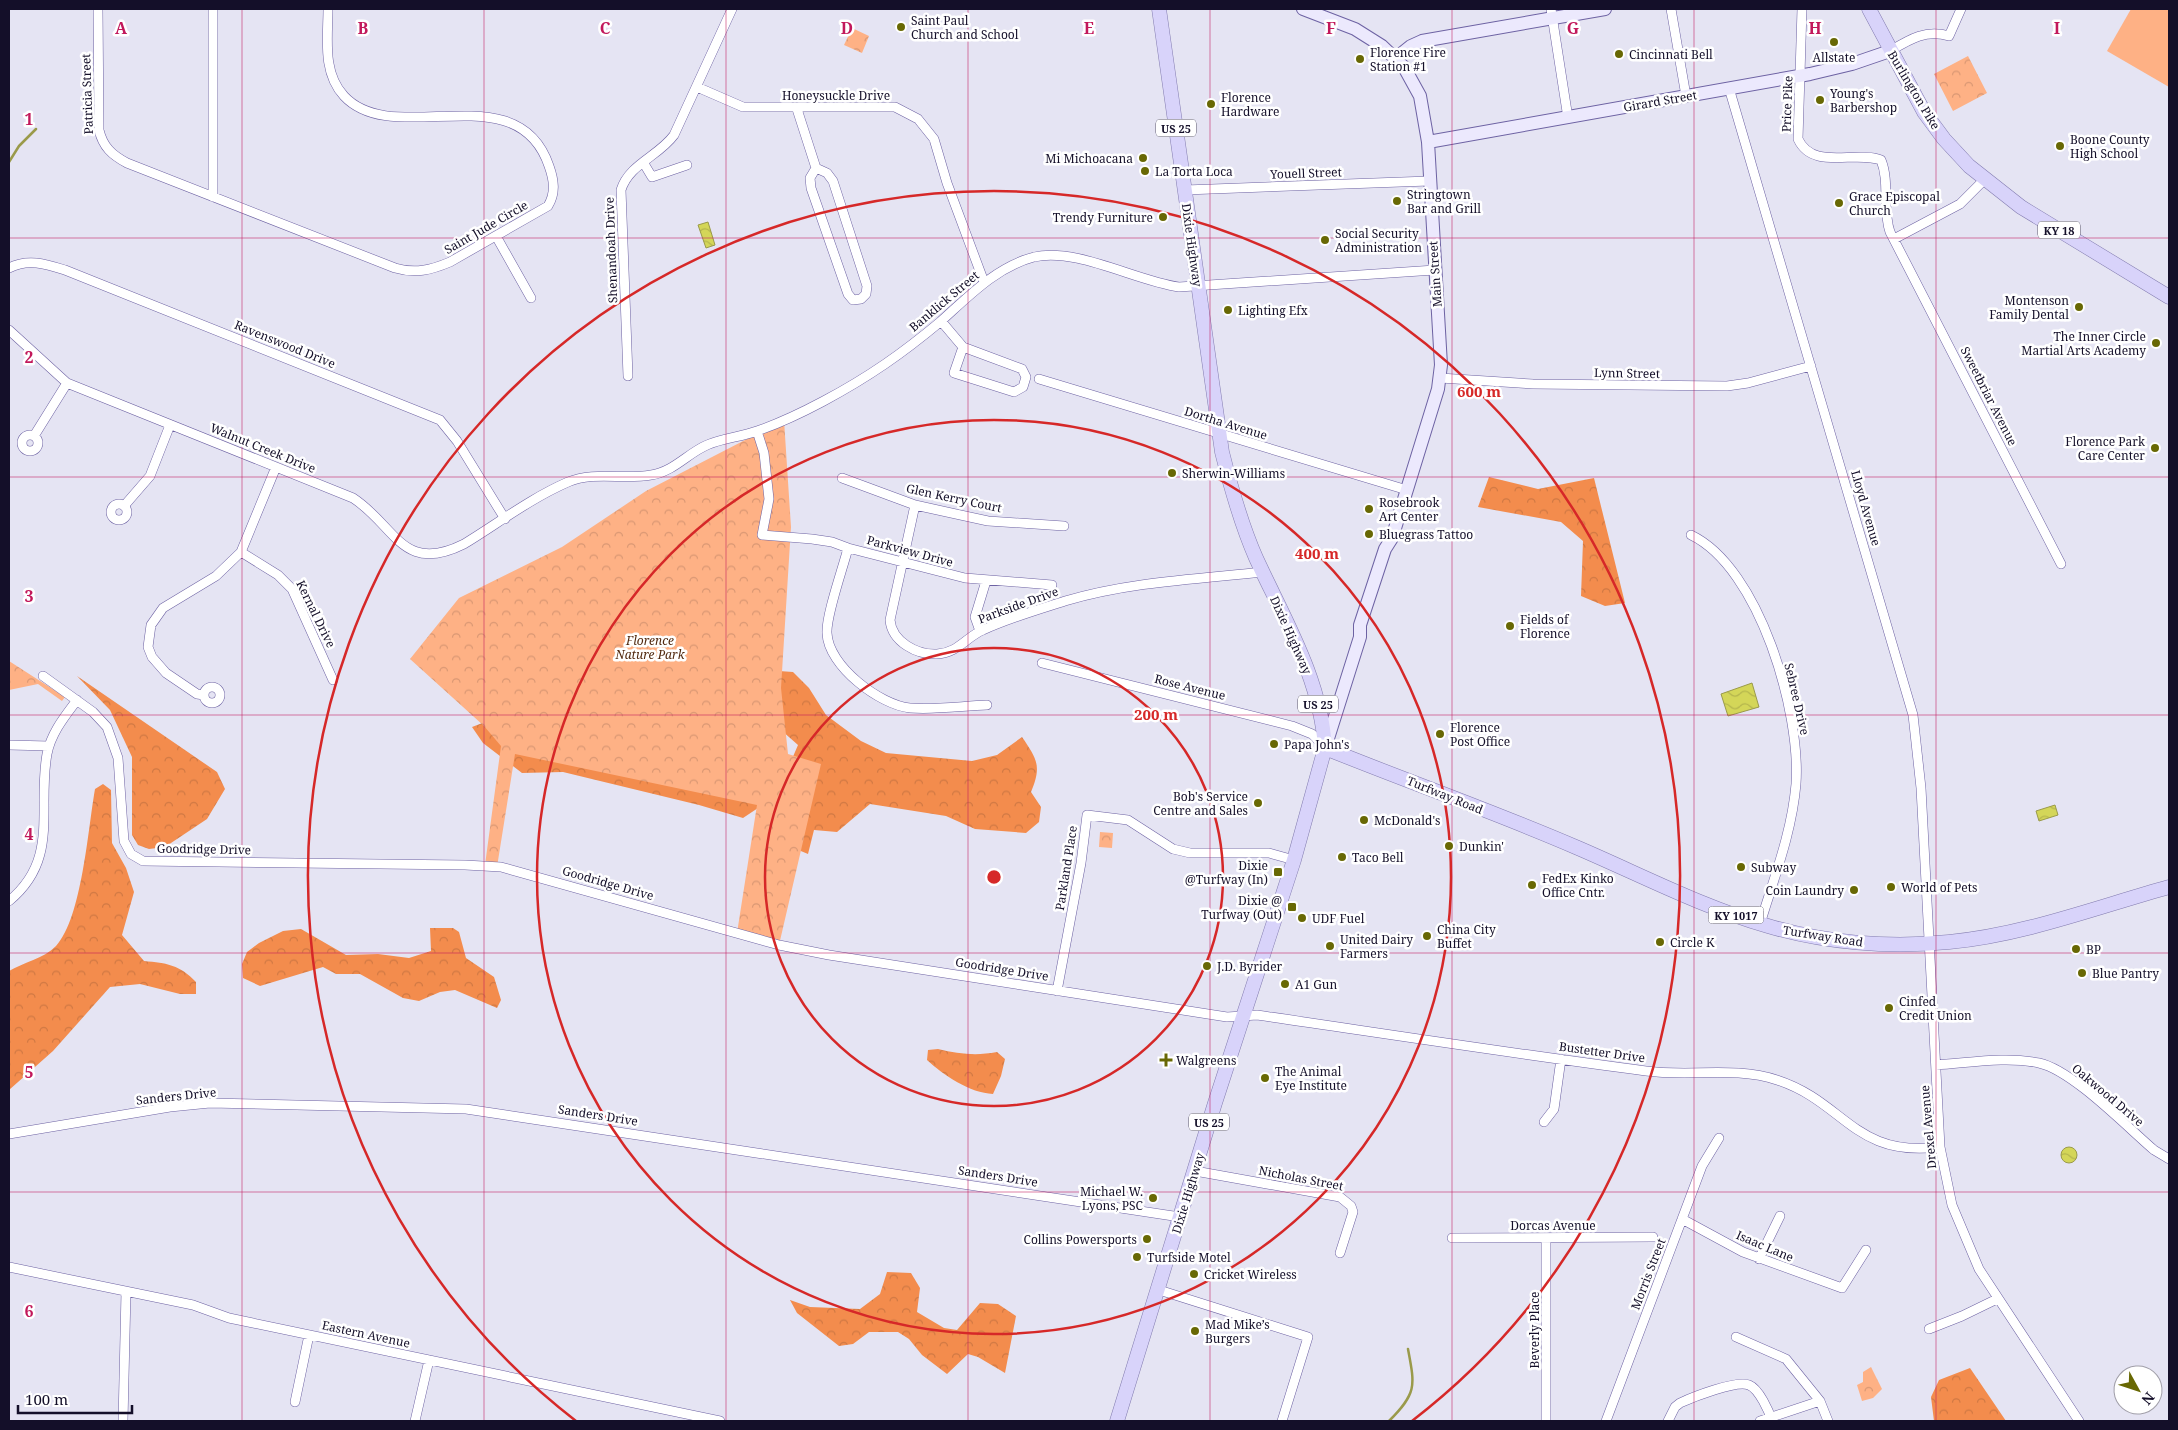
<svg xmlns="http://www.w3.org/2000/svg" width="2178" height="1430" viewBox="0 0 2178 1430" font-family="'Noto Serif',serif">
  <defs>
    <pattern id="forest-crowns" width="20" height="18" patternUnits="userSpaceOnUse" patternTransform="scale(1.25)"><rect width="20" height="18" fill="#f38c4d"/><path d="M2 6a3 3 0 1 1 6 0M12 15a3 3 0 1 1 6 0" fill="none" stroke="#cf7843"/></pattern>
    <pattern id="park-crowns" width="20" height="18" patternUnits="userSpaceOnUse" patternTransform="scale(1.25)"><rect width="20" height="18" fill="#feb185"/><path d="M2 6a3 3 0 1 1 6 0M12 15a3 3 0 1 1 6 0" fill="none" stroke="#d99773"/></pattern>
    <pattern id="water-waves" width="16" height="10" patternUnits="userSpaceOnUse" patternTransform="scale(1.25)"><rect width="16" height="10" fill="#d4d658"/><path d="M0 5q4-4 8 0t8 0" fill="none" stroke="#b5b64d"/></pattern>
  </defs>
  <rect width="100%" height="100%" fill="#e5e4f3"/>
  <path fill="#feb185" d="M2131,9H2169V87L2107,51Z"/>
  <path fill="url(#forest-crowns)" d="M1489,477L1538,489L1594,478L1625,603L1605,606L1581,596L1583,541L1561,522L1478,507Z
    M779,671L793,672L809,688L826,715L861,741L886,753L972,761L997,755L1022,737C1037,759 1042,766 1031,792L1041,807L1039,822L1026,833L975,829L946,816L870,804L837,832L814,830L808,854L796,849L789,766L798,745L781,730Z
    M77,676L217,772L225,789L207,819L165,847L149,849L138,845L132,835V757L110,710Z
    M514,711L764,804L743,818L699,805L563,772L522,773L483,743L472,727Z
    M103,784L111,790L112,843L126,868L134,892L122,935L144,961C167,963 180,965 196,982V994H180L140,984L110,987L53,1051L9,1090V971C24,962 43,959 56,946C82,918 88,828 95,789Z
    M430,928H453L459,932L466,958L494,977L501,1000L497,1008L455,990L440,992L419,1001L403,998L360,974H336L323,967L260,986L243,978L242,964L247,952L259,943L283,931L301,929L346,955L378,954L409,958L431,951Z
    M938,1049C959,1054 976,1056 997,1052L1005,1059L1001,1076L993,1094C970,1093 943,1075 927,1060L928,1050Z
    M887,1272L911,1273L920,1288L917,1312L944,1328L957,1330L980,1303L998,1304L1016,1316L1005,1373L978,1357L968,1354L947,1374L922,1355L909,1339L898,1332H869L853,1344L839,1346L797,1313L790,1300L810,1307L860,1309L880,1294Z
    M1970,1368L2006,1421H1934L1931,1397L1939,1380Z"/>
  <path fill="url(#park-crowns)" d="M852,28L869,36L862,53L844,45Z
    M1968,56L1987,93L1953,111L1934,74Z
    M784,420L791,527L781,688L788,754L821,764L779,945L737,933L757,805L515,754L497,867L485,865L501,746L484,726L410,659L459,598L562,547L646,491Z
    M9,661L65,697L62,701L38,684L9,690Z
    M1100,832L1113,833L1112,848L1099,847Z
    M1871,1367L1882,1389L1873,1398L1862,1401L1857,1385L1863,1382V1372Z"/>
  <path fill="url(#water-waves)" stroke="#9a9a4a" d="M708,222L715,245L706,248L698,225Z
    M1752,683L1759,707L1728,716L1721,694Z
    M2055,805L2058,815L2039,821L2036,811Z
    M2061 1155a8 8 0 1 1 16 0a8 8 0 1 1-16 0Z"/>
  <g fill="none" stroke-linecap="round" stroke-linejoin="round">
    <path stroke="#9a9a4a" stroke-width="2.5" d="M9,162L19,146L36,129
      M1389,1421C1417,1393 1415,1386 1408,1349"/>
    <g stroke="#6d62a3" stroke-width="10">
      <path id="street" d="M98,9L99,130C103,147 112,155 127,163L395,268C415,274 431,270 450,262L548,206C556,193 554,180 549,166C517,72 394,150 344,96C322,72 328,38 328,9
        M213,9V197
        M1551,9L1568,118
        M1671,9L1686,96
        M1802,9L1798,139C1813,171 1854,150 1881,160C1890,182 1882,209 1890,232L2061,564
        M1890,51C1910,39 1926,29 1949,36L1961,9
        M697,87L743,107H895L918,119L934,139L947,183L984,282
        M1729,88L1913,715L1921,788L1940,1147L1952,1205L1979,1269L2079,1421
        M797,109L816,168L810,178L811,188L848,294L853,300L861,299L866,294L867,286L833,181L827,173L816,168
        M643,162L652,177L687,165
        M1185,190L1429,181
        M496,236L531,298
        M1894,239L1960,204L1984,180
        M9,268C28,258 46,264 65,270L440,420L457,441L505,519
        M941,321L963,347L1022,369L1026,377L1023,387L1014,392L954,373L963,347
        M9,330L67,383L353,498C396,526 402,575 464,544C497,524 531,498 568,482C594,471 623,480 651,475C673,472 688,453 707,445C723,438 741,437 757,431C798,417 850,388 885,364C904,351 922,337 940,322C968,297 996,267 1034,257C1076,247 1136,281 1179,287L1435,270
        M628,376L621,190C629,164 659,156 674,135L732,9
        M1440,378L1533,384L1727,386L1748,383L1811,366
        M1039,379L1407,490
        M757,431L764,453L769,499L762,535L812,539L832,542L848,548L965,578L1052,585
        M22 443a8 8 0 1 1 16 0a8 8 0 1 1-16 0Z
        M34,436L67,383
        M842,478L915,505L988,521L1064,526
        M111 512a8 8 0 1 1 16 0a8 8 0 1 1-16 0Z
        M915,505L890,620C892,642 917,655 937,654C958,653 966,637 983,630C1009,618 1037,610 1065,601C1129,582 1197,579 1263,572
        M124,506L150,476L170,425
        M1691,535C1760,568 1801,713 1796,784C1792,832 1774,878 1760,924
        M848,548C843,568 826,615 827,633C828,666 880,705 910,708C935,710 962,706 987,705
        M241,552L278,575L292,589L333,680
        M980,631L975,617L986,581
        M1042,663L1292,726L1312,734L1325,747
        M43,676L93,712L107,727L118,758L124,841L131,854L143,861L465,865L501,867L779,945L829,955L1227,1017L1257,1015C1387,1034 1516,1054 1646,1071C1690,1077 1735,1066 1777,1080C1845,1102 1854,1158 1940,1147
        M204 695a8 8 0 1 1 16 0a8 8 0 1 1-16 0Z
        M204,695L197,694L166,673L152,657L148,647L151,625L163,608L216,576L241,552L276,467
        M9,745L49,746
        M9,901C60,859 37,809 47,754C51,733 65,716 77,700
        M1057,991L1081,863L1087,815L1128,820L1173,849L1190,853H1269L1294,860
        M1936,1065C1969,1063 2006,1056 2039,1063C2072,1070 2126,1126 2154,1150L2169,1159
        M1544,1122L1554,1109L1561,1059
        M9,1134L170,1107L210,1103L466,1109L1180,1217
        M1195,1171L1340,1197L1351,1206L1353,1212L1340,1253
        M1682,1219L1743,1252L1842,1288L1866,1250
        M1452,1238L1653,1237
        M1546,1238V1421
        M1759,1259L1780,1216
        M9,1267L193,1305L229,1318L720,1421
        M1159,1290L1308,1337L1282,1421
        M1929,1329L1962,1316L1997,1299
        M1736,1337L1786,1359L1820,1401L1828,1421
        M295,1402L309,1335
        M123,1421L126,1292
        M415,1421L429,1360
        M1606,1421L1702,1166L1719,1138
        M1668,1421L1675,1407L1680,1403C1693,1397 1736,1380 1749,1385C1759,1389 1769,1411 1772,1421
        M1760,1421L1820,1401"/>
    </g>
    <g stroke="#6d62a3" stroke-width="14">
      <path id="secondary" d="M1303,9L1355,29L1382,46L1404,67L1420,96L1428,142L1441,365L1438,389L1392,538L1385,549L1360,625V637L1325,748
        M1396,58L1411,46L1422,41L1605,9
        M1428,142L1810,74L1852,64L1890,51"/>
    </g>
    <g stroke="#827baf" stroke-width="15">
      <path id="primary" d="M1869,9L1924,112L1944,139L1969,166L2021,207L2169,297
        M1325,748C1409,782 1495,812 1578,848C1641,875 1702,907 1768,926C1825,943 1889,948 1949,942C2024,935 2097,907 2169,887
        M1117,1421L1215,1103L1294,860L1325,748C1321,679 1284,619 1256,558C1241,524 1231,488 1222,452L1159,9"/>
    </g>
    <use href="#street" stroke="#fff" stroke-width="9"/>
    <use href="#secondary" stroke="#ece9fd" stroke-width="12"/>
    <use href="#primary" stroke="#d8d3fa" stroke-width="14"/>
  </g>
  <path fill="none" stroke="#c2185b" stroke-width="1" stroke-opacity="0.55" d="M242,9V1421M484,9V1421M726,9V1421M968,9V1421M1210,9V1421M1452,9V1421M1694,9V1421M1936,9V1421M9,238H2169M9,477H2169M9,715H2169M9,953H2169M9,1192H2169"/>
  <g fill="none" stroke="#d62828" stroke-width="2.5">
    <circle cx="994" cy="877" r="229"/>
    <circle cx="994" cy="877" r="457"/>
    <path d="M576 1421A686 686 0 1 1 1412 1421"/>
  </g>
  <g fill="#686804" stroke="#fff" stroke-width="2">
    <circle cx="901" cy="27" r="5"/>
    <circle cx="1834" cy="42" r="5"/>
    <circle cx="1619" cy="54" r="5"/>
    <circle cx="1360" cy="59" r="5"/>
    <circle cx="1820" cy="100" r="5"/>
    <circle cx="1211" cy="104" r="5"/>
    <circle cx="2060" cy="146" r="5"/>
    <circle cx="1143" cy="158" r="5"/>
    <circle cx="1145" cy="171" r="5"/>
    <circle cx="1397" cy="201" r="5"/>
    <circle cx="1839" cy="203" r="5"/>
    <circle cx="1163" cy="217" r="5"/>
    <circle cx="1325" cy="240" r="5"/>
    <circle cx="2079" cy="307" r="5"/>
    <circle cx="1228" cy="310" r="5"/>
    <circle cx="2156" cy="343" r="5"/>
    <circle cx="2155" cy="448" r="5"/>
    <circle cx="1172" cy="473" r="5"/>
    <circle cx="1369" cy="509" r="5"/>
    <circle cx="1369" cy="534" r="5"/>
    <circle cx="1510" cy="626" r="5"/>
    <circle cx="1440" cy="734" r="5"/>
    <circle cx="1274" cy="744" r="5"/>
    <circle cx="1258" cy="803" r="5"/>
    <circle cx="1364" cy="820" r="5"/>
    <circle cx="1449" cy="846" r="5"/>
    <circle cx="1342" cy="857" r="5"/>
    <circle cx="1741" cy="867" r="5"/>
    <rect x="1273" y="867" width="10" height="10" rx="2.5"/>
    <circle cx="1532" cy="885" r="5"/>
    <circle cx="1891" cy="887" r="5"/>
    <circle cx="1854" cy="890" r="5"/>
    <rect x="1287" y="902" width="10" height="10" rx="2.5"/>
    <circle cx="1302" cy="918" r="5"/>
    <circle cx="1427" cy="936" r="5"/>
    <circle cx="1660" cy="942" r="5"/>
    <circle cx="1330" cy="946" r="5"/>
    <circle cx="2076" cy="949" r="5"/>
    <circle cx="1207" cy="966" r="5"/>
    <circle cx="2082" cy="973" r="5"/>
    <circle cx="1285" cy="984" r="5"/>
    <circle cx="1889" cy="1008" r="5"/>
    <path d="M1163.5 1052.5h5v5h5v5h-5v5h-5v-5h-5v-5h5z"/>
    <circle cx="1265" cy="1078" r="5"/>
    <circle cx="1153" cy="1198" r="5"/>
    <circle cx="1147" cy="1239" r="5"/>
    <circle cx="1137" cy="1257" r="5"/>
    <circle cx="1194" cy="1274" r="5"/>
    <circle cx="1195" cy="1331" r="5"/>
  </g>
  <g text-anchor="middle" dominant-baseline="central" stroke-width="5" stroke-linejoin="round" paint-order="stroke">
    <g fill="#fff" stroke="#5a5769" stroke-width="1">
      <rect x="1156" y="119.5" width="40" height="17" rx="4"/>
      <rect x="2038" y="221.5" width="42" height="17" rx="4"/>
      <rect x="1298" y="695.5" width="40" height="17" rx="4"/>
      <rect x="1708.5" y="906.5" width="55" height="17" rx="4"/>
      <rect x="1189" y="1113.5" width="40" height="17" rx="4"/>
    </g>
    <g font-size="11" font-weight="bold" fill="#140f29">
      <text x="1176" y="128">US 25</text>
      <text x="2059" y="230">KY 18</text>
      <text x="1318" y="704">US 25</text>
      <text x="1736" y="915">KY 1017</text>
      <text x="1209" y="1122">US 25</text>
    </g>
    <g font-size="12" fill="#140f29" stroke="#fff" text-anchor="start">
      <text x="911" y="20">Saint Paul<tspan x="911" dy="14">Church and School</tspan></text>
      <text x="1370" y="52">Florence Fire<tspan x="1370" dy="14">Station #1</tspan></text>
      <text x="1629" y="54">Cincinnati Bell</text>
      <text x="1834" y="57" text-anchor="middle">Allstate</text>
      <text x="1830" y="93">Young's<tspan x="1830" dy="14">Barbershop</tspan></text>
      <text x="1221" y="97">Florence<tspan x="1221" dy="14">Hardware</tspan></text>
      <text x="2070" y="139">Boone County<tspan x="2070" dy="14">High School</tspan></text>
      <text x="1133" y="158" text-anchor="end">Mi Michoacana</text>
      <text x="1155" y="171">La Torta Loca</text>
      <text x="1407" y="194">Stringtown<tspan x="1407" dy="14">Bar and Grill</tspan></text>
      <text x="1849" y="196">Grace Episcopal<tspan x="1849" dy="14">Church</tspan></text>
      <text x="1153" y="217" text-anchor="end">Trendy Furniture</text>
      <text x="1335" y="233">Social Security<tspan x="1335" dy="14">Administration</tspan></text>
      <text x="2069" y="300" text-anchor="end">Montenson<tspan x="2069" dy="14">Family Dental</tspan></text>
      <text x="1238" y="310">Lighting Efx</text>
      <text x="2146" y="336" text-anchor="end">The Inner Circle<tspan x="2146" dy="14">Martial Arts Academy</tspan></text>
      <text x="2145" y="441" text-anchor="end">Florence Park<tspan x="2145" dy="14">Care Center</tspan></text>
      <text x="1182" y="473">Sherwin-Williams</text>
      <text x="1379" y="502">Rosebrook<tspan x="1379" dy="14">Art Center</tspan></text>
      <text x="1379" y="534">Bluegrass Tattoo</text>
      <text x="1520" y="619">Fields of<tspan x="1520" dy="14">Florence</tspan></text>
      <text x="1450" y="727">Florence<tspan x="1450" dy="14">Post Office</tspan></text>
      <text x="1284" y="744">Papa John's</text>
      <text x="1248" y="796" text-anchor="end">Bob's Service<tspan x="1248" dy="14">Centre and Sales</tspan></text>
      <text x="1374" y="820">McDonald's</text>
      <text x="1459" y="846">Dunkin'</text>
      <text x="1352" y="857">Taco Bell</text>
      <text x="1268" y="865" text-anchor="end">Dixie<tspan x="1268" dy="14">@Turfway (In)</tspan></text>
      <text x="1751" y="867">Subway</text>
      <text x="1542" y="878">FedEx Kinko<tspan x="1542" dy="14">Office Cntr.</tspan></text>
      <text x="1901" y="887">World of Pets</text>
      <text x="1844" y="890" text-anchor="end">Coin Laundry</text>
      <text x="1282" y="900" text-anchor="end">Dixie @<tspan x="1282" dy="14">Turfway (Out)</tspan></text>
      <text x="1312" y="918">UDF Fuel</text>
      <text x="1437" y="929">China City<tspan x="1437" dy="14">Buffet</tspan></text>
      <text x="1340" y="939">United Dairy<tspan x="1340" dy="14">Farmers</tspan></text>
      <text x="1670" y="942">Circle K</text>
      <text x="2086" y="949">BP</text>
      <text x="1217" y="966">J.D. Byrider</text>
      <text x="2092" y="973">Blue Pantry</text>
      <text x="1295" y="984">A1 Gun</text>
      <text x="1899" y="1001">Cinfed<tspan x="1899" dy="14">Credit Union</tspan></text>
      <text x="1176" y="1060">Walgreens</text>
      <text x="1275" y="1071">The Animal<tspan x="1275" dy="14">Eye Institute</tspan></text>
      <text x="1143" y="1191" text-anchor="end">Michael W.<tspan x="1143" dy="14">Lyons, PSC</tspan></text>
      <text x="1137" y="1239" text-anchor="end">Collins Powersports</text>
      <text x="1147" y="1257">Turfside Motel</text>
      <text x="1204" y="1274">Cricket Wireless</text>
      <text x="1205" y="1324">Mad Mike’s<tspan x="1205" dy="14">Burgers</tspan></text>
    </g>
    <g font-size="12" fill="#140f29" stroke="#fff">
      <text transform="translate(1914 90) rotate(59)">Burlington Pike</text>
      <text transform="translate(87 94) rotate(-92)">Patricia Street</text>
      <text x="836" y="95">Honeysuckle Drive</text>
      <text transform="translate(1660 101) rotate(-10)">Girard Street</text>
      <text transform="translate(1787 104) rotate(-88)">Price Pike</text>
      <text transform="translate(1306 173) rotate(-2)">Youell Street</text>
      <text transform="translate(486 227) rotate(-30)">Saint Jude Circle</text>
      <text transform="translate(1192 245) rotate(82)">Dixie Highway</text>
      <text transform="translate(611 250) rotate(-92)">Shenandoah Drive</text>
      <text transform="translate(1435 274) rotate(-94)">Main Street</text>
      <text transform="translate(944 301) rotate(-40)">Banklick Street</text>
      <text transform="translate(285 344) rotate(22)">Ravenswood Drive</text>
      <text transform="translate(1627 373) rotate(1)">Lynn Street</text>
      <text transform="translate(1989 396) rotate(63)">Sweetbriar Avenue</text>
      <text transform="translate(1226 423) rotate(17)">Dortha Avenue</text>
      <text transform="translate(263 448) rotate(22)">Walnut Creek Drive</text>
      <text transform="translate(954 498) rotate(12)">Glen Kerry Court</text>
      <text transform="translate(1866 508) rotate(74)">Lloyd Avenue</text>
      <text transform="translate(910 551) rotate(15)">Parkview Drive</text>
      <text transform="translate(1018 605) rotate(-20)">Parkside Drive</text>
      <text transform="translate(316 614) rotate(64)">Kernal Drive</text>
      <text transform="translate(1291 635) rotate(66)">Dixie Highway</text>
      <text transform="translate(1190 687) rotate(14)">Rose Avenue</text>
      <text transform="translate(1797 699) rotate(77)">Sebree Drive</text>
      <text transform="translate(1445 795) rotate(22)">Turfway Road</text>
      <text transform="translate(204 849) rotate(1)">Goodridge Drive</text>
      <text transform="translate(1066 868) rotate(-81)">Parkland Place</text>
      <text transform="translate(608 883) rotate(16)">Goodridge Drive</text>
      <text transform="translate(1823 936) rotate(9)">Turfway Road</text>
      <text transform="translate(1002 969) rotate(9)">Goodridge Drive</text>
      <text transform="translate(1602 1052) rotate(8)">Bustetter Drive</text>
      <text transform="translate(2108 1095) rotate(40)">Oakwood Drive</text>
      <text transform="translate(176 1096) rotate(-6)">Sanders Drive</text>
      <text transform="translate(598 1115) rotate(9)">Sanders Drive</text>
      <text transform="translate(1928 1127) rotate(-95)">Drexel Avenue</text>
      <text transform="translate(998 1176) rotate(9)">Sanders Drive</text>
      <text transform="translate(1301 1178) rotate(11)">Nicholas Street</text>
      <text transform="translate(1188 1193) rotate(-73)">Dixie Highway</text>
      <text x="1553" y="1225">Dorcas Avenue</text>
      <text transform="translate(1765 1246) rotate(23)">Isaac Lane</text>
      <text transform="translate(1648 1274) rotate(-69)">Morris Street</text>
      <text transform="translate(1534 1330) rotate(-90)">Beverly Place</text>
      <text transform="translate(366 1334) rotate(12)">Eastern Avenue</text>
    </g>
    <g font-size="12" font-style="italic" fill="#51290f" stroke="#fff">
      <text x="650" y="640">Florence<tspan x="650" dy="14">Nature Park</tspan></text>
    </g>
  </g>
  <g font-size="16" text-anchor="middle" font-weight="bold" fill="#c2185b" stroke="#fff" stroke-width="5" stroke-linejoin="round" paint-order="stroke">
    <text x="121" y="34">A</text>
    <text x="363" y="34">B</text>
    <text x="605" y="34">C</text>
    <text x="847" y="34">D</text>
    <text x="1089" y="34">E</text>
    <text x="1331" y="34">F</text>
    <text x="1573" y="34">G</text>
    <text x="1815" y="34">H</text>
    <text x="2057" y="34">I</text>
    <text x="29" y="125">1</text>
    <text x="29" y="363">2</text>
    <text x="29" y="602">3</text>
    <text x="29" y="840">4</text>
    <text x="29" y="1078">5</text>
    <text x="29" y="1317">6</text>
  </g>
  <circle cx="994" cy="877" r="8" fill="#d62828" stroke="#fff" stroke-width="2.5"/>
  <g font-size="15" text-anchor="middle" font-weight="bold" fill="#d62828" stroke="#fff" stroke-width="5" stroke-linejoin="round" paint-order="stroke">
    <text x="1479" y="397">600 m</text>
    <text x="1317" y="559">400 m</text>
    <text x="1156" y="720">200 m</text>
  </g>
  <rect width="2178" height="1430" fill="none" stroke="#140f29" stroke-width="20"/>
  <g transform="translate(2138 1390) rotate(130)"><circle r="24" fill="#ffffff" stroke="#a19fa9"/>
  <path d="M0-4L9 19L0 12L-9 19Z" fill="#686804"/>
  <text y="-8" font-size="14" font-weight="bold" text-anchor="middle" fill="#140f29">N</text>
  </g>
  <path d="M18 1405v8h114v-8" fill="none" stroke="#140f29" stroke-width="2.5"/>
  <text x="25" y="1405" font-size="15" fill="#140f29" stroke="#ffffff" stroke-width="4" paint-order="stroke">100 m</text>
</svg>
